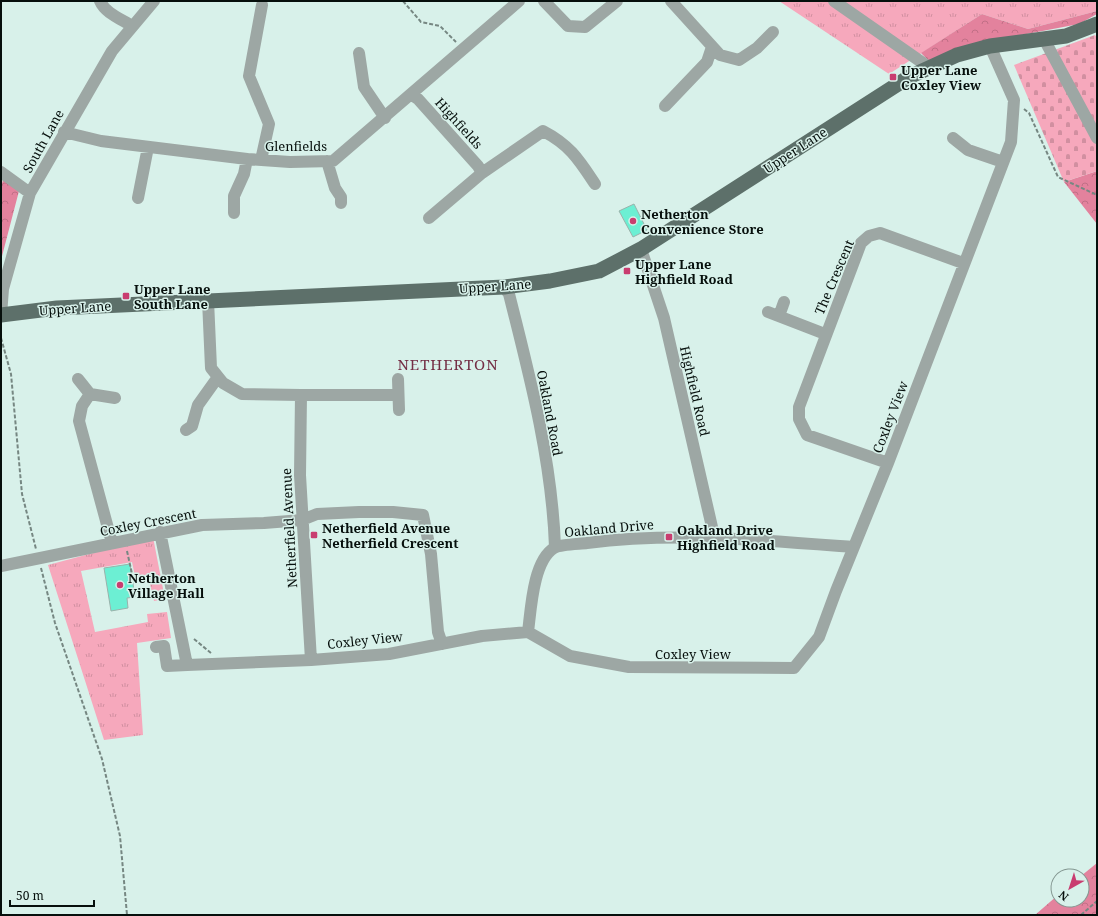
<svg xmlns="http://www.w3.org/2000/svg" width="1098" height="916" viewBox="0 0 1098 916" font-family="'Noto Serif',serif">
  <defs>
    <pattern id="grass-tufts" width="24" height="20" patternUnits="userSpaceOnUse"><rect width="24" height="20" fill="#f6a8bc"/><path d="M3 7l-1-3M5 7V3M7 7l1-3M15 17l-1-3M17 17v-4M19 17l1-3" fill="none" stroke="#d18fa0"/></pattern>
    <pattern id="forest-crowns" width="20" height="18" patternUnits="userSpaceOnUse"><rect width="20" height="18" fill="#e3829d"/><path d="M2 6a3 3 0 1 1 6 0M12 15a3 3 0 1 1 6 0" fill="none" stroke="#c16f86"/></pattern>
    <pattern id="cemetery-stones" width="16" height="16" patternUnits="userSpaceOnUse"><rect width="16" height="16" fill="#f6a8bc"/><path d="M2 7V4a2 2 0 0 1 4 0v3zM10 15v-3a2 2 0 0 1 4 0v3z" fill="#d18fa0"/></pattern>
  </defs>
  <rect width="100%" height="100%" fill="#d8f1ea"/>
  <path fill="url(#grass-tufts)" d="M779,1H1097V11L1028,29L982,14L889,74Z
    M153,537L165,599L154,601L149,580L136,581L132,562L81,571L95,632L148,622L147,614L167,612L171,638L137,643L143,735L104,740L48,565Z"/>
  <path fill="url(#forest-crowns)" d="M1097,11V14L1079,24L969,45L930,62L921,53L982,14L1028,29Z
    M1097,171V224L1064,182Z
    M3,180L19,191L1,260V187Z
    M1097,863V915H1035L1058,895V900H1082L1081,876Z"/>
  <path fill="url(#cemetery-stones)" d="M1095,35L1097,38V171L1064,182L1014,65Z"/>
  <path fill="#6cefd3" stroke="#9ab2ab" d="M634,204L647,230L633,237L619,211Z
    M130,564L135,597L127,598L128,608L111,611L104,568Z"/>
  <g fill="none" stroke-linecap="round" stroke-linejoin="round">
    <path stroke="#768782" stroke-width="2" stroke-dasharray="4 2" stroke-linecap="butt" d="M403,1L421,22L440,26L456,42
      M1024,109L1029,113L1058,177L1097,195
      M1,338L11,374L22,494L36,549
      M127,551L134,583
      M41,568L55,623L102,759L120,836L127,915
      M194,639L211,653
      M1081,915L1097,901"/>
    <path stroke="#9da7a4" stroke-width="12" d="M100,1C105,13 121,19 132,26
      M544,1L568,26L585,27L617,1
      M671,1L720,55L739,60L757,48L773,32
      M834,1L930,68
      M1044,39L1097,138
      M359,53L364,87L385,118
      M412,95L418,99L478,166L482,173L429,218
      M665,106L707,62L712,47
      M64,132L101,141L247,159L290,162L333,161L519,1
      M953,138L968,150L1003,162
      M261,160L269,124L249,76L262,5
      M327,161L335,188L341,197V203
      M1,172L30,193
      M482,173L543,131C570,145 579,160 595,184
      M138,198L148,147
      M234,213V196L244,174L247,159
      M641,249L664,318L712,527L702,537
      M504,287L509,294C530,377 552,461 555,547
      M208,300L211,368L223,383L242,394L301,395L300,475L311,660
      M768,312L825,334
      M1,315L3,289L30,193L112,51L154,1
      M779,316L784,302
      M78,379L90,394L82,406L79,421L112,543
      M398,379L399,410
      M90,394L115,398
      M301,395H398
      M186,430L192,426L198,405L218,377
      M888,463L807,435L799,419V407L861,243L869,236L880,233L963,263
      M160,532L187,665L311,660L389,654L482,636L528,632L570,656L629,667L794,668L819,637L836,591L888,463L1011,142L1014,100L990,46
      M1,566L202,525L264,523L302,520L317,514L359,512H393L423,515L431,554L438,632L442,644
      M528,632C531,609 533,561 554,548C560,544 579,544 587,543C675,532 764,540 853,547
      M156,647L164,646L167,666L187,665"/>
    <path stroke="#5d706a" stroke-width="15" d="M1,315L57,308L504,287L550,281L599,271L641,249L909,77L957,55L990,46L1066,36L1097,24"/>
  </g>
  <g fill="#c93d70" stroke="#d8f1ea" stroke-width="1.5">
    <rect x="889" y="73" width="8" height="8" rx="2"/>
    <circle cx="633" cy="221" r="4"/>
    <rect x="623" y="267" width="8" height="8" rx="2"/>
    <rect x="122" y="292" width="8" height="8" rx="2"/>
    <rect x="310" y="531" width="8" height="8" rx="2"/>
    <rect x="665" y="533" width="8" height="8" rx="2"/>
    <circle cx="120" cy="585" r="4"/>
  </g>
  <g text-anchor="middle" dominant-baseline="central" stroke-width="3" stroke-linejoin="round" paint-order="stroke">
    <g font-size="13" font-weight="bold" fill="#060f0c" stroke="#d8f1ea" text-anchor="start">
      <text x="901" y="70">Upper Lane<tspan x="901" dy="15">Coxley View</tspan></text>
      <text x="641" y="214">Netherton<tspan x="641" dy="15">Convenience Store</tspan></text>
      <text x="635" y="264">Upper Lane<tspan x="635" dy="15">Highfield Road</tspan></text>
      <text x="134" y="289">Upper Lane<tspan x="134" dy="15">South Lane</tspan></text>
      <text x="322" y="528">Netherfield Avenue<tspan x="322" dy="15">Netherfield Crescent</tspan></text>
      <text x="677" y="530">Oakland Drive<tspan x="677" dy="15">Highfield Road</tspan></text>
      <text x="128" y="578">Netherton<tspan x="128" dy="15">Village Hall</tspan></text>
    </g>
    <g font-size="13" fill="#060f0c" stroke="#d8f1ea">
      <text transform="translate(459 123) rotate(48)">Highfields</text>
      <text transform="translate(43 141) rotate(-61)">South Lane</text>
      <text x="296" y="146">Glenfields</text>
      <text transform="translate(795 150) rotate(-33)">Upper Lane</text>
      <text transform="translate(834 277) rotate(-67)">The Crescent</text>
      <text transform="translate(495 286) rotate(-4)">Upper Lane</text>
      <text transform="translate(75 308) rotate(-4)">Upper Lane</text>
      <text transform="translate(695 391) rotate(77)">Highfield Road</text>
      <text transform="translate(550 413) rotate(79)">Oakland Road</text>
      <text transform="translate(890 417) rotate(-69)">Coxley View</text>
      <text transform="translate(148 522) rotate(-11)">Coxley Crescent</text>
      <text transform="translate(289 528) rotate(-93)">Netherfield Avenue</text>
      <text transform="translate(609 528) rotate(-5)">Oakland Drive</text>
      <text transform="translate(365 640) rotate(-6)">Coxley View</text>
      <text x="693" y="654">Coxley View</text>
    </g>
    <g font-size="15" letter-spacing="1" fill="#742f45" stroke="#d8f1ea">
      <text x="448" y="364">NETHERTON</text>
    </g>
  </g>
  <rect width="1098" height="916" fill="none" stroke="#060f0c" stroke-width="4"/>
  <g transform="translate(1070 888) rotate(219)"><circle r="19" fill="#d8f1ea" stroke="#849791"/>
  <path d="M0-3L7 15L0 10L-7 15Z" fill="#c93d70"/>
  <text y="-6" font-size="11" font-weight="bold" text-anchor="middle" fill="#060f0c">N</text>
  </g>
  <path d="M10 900v6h84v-6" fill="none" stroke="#060f0c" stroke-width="2"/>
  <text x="16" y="900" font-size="12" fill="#060f0c" stroke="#d8f1ea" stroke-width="3" paint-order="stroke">50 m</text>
</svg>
